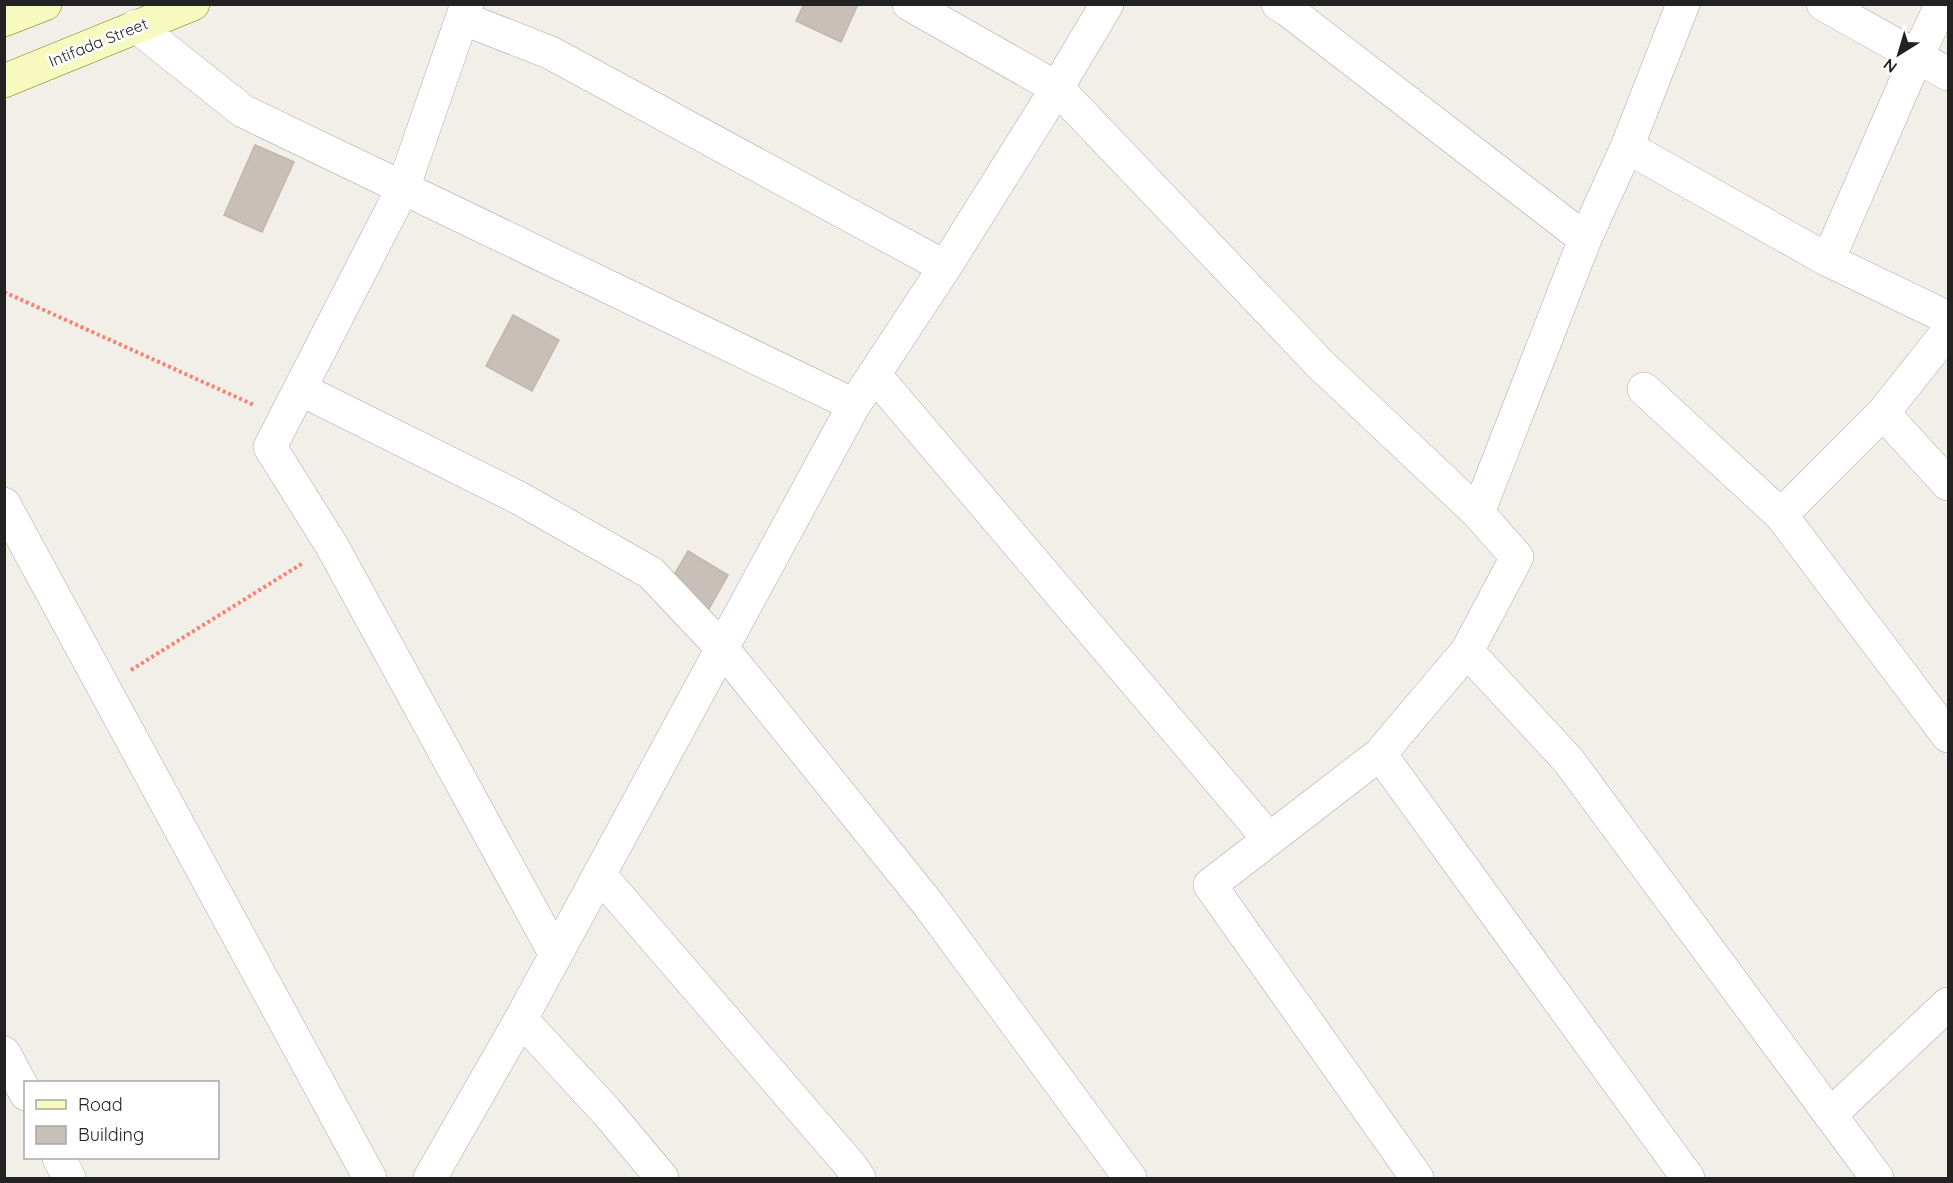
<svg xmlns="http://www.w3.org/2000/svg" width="1953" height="1183" viewBox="0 0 1953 1183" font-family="Quicksand,sans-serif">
  <rect width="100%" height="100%" fill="#f2efe9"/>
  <path fill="#c7bfb8" stroke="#c4b6ab" stroke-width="1.5" d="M804,4H858L841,42L796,21Z
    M255,145L294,162L262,232L224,215Z
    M513,315L559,340L532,391L486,366Z
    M688,551L728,575L709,609L668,585Z"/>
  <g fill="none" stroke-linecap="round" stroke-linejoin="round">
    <g stroke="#a9a9a9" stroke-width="34">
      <path id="minor" d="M467,4L403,188L270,447L332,546L556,955
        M909,4L1057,88L1320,364L1478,513L1517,557L1467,651L1380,754L1210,885L1417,1178
        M1278,4L1288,10L1585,239
        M1823,4L1948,74
        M462,18L551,53L945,267
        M136,26L243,111L854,405
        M1627,147L1828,260L1948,318
        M1828,260L1917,56L1942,4
        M874,374L1269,839
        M300,389L519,498L651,573L722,648L929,905L1130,1178
        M1644,389L1781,515L1948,736
        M1883,413L1948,484
        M4,504L370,1178
        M1478,513L1585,239L1627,147L1683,4
        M1781,515L1883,413L1948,331
        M1467,651L1568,760L1877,1178
        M1380,754L1688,1178
        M600,875L850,1165L859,1178
        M521,1019L606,1111L662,1178
        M4,1053L26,1094
        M1830,1115L1948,1004
        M59,1158L69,1178
        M430,1178L521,1019L854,405L945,267L1057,88L1107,4"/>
    </g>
    <g stroke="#707d05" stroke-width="34">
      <path id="secondary" d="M4,20L45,4
        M4,81L193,4"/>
    </g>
    <path stroke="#fa8072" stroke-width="4" stroke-dasharray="3 3" stroke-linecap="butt" d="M4,292L254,405
      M131,670L303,563"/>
    <use href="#minor" stroke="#fff" stroke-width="33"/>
    <use href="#secondary" stroke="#f7fabf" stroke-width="33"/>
  </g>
  <g text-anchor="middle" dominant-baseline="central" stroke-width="5" stroke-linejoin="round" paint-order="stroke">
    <g font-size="16" fill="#222" stroke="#fff">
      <text transform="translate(98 42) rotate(-22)">Intifada Street</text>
    </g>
  </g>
  <rect width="1953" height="1183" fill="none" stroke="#222222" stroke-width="12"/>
  <rect x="24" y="1081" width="195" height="78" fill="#ffffff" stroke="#a7a7a7" stroke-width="1.5"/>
  <rect x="36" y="1100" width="30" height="9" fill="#f7fabf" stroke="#a7a7a7" stroke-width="1.5"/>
  <text x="78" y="1111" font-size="18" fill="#222222">Road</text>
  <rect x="36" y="1126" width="30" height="18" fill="#c7bfb8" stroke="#a7a7a7" stroke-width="1.5"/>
  <text x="78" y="1141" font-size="18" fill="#222222">Building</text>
  <g transform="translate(1899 54) rotate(217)" stroke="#ffffff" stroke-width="4.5" paint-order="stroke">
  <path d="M0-4.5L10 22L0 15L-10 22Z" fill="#222222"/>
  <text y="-9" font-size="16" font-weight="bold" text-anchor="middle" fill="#222222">N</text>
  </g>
</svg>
